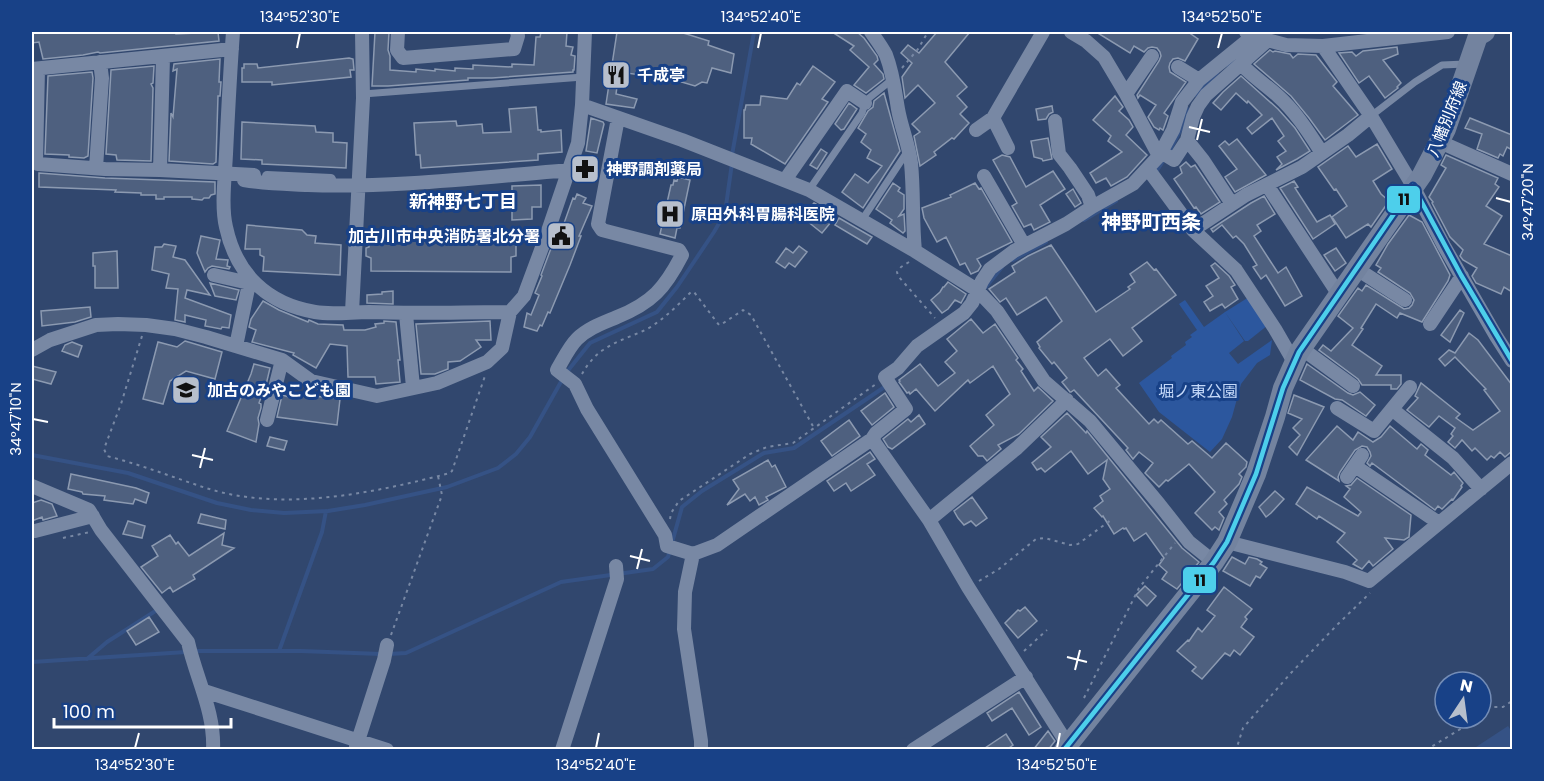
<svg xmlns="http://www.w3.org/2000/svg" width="1544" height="781" viewBox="0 0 1544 781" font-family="Poppins,'Noto Sans JP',sans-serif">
  <rect width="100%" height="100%" fill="#31476e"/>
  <path fill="#2c579e" d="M1249,297L1268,325L1248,341H1245L1225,312Z
    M1185,300L1204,327L1225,312L1244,341L1229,353L1238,364L1272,340L1270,355L1257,363L1241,384L1232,417L1222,439L1210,452L1159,412L1139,383L1172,358L1171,356L1186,345L1185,342L1192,337L1190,335L1197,330L1179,304Z"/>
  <path fill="#355285" d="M1508,726L1512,732V749H1473Z"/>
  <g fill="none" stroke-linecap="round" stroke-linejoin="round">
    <path stroke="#355285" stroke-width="4" d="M1228,65L1250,47
      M1195,95L1217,73
      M1169,152L1182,127L1187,109
      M732,155L754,32
      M1156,172L1165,158
      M1084,220L1116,201
      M1013,260L1046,242
      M986,287L1002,267
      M566,373L590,343L657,312L677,287L714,232L725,213L732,163
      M32,455L128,473L217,503L251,510L284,513L328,511L365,505L447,487L498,468L516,454L530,437L562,380
      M194,651H301L381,654
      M279,651L322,532L326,511
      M389,654L406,653L561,582L653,569L668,557L682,507L702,491L764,453L794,448L886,386
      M87,659L107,642L157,610
      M32,662L186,652"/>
  </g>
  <path fill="#4e607f" stroke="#8c9ab1" stroke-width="1.5" d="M32,32H176V34L218,32L219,41L100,53L98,52L83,55L43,59L39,42L32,43Z
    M375,32H389L388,50L390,56V70L416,72V69L435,71V69L455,71V68L473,69V65L512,67V64L534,65L536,37H540L541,32H567L566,46L573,47L571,55L575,56L574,70H573V72L492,78H468V80L388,86H372Z
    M617,32H680L709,41L708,45L734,54L731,73L712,68L707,83L702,82L695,86L641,70V75L619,72L616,94L637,99L634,108L606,104Z
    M832,32H857L864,38L877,56L878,60L874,64L883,74L884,79L866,93L854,85L869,67L850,50L854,46Z
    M937,32H970L945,62L967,87L957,96L967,107L960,114L969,123L954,139L952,138L934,152L936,155L920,166L914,136L920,132L912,124L935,103L918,85L905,98L902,77L912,63L901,53L908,45L919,53Z
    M1096,32H1188L1198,39L1185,61L1178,58L1173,59L1170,63L1169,67L1170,72L1186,82L1164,113L1168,116L1163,130L1160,128L1159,130L1154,127L1148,117L1156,105L1140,95L1138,98L1137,95L1159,61L1161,56L1160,52L1157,48L1152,47L1148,48L1144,52L1134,46L1130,53Z
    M1397,47L1398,54L1383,60L1401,83L1397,87L1398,88L1385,98L1369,76L1359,83L1339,53L1352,52L1356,56L1363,51Z
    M1270,50L1273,52L1275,51L1290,54L1293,58L1298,54L1316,55L1337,82L1333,86L1358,115L1325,140L1309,118L1291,96L1254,64Z
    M349,58L353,59L354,70H350L351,77L272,85V82H242V68H244V64H257L258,68Z
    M220,59L219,82H221L220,96H218L216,162L213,164L169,161L171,113L173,117L177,69L173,71L174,64Z
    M154,66L153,83L151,84L153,88L151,161L117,160L116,155L106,154L111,70Z
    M813,66L835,82L822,99L828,102L785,164L751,144L752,138H744V110H745L746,105H760L761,96L787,99L797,83L800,85Z
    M92,72L93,78L88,156L84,158L69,157V155L45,154L48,76Z
    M1241,76L1278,109L1295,128L1310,151L1297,159L1276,170L1282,164L1277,157L1286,151L1278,141L1284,136L1272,118L1252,134L1247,128L1262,115L1248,101L1247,103L1236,93L1221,110L1213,103L1223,92Z
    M884,93L900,151L863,208L842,192L855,174L868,183L882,166L867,158L871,150L861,142L866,134L858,128L868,111L873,107L874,101Z
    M1115,96L1123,107L1119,111L1129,120L1133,127L1126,135L1147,155L1127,177L1111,186L1106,178L1096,183L1090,173L1122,152L1108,141L1111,136L1093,120Z
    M849,103L857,109L844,129L841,130L835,124Z
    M1052,106L1053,112L1049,114L1046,119L1038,120L1036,109Z
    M536,107L538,130H541V132L561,130L562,152L538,154V160L421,168L420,155H416L414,123L456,121L457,126L482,124L483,133L511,132L509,109Z
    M591,118L603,122L604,124L597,153L586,151Z
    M1470,118L1512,135V150L1507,147L1503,156L1500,154L1498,158L1477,149L1482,134L1465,128Z
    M242,122L315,126L316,132L333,133V142L347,143L346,168L262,164V160L241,159Z
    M1048,138L1052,159L1043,161L1042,159L1034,157L1031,141Z
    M1237,139L1266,175L1235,192L1225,177L1237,169L1219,146L1225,141L1229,145Z
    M1377,144L1392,169L1373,181L1381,194L1389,201L1371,227L1368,224L1346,238L1332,217L1347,206L1336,189L1334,190L1318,167L1348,146L1356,157Z
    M821,149L827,153L817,169L810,165Z
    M1002,155L1010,157L1026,187L1053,171L1065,189L1040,205L1050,222L1034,230L1031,224L1024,227L1012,206L1017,203L993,160Z
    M1446,155L1498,178L1495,184L1499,187L1486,206L1502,216L1484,244L1512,256V292L1504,287L1501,294L1476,283L1472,276L1477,268L1463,260L1460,256L1463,250L1450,237L1432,203L1433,202L1429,197L1446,168L1441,165Z
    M1186,162L1191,167L1195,165L1220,202L1201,214L1196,207L1194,208L1174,179L1182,173L1180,167Z
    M39,173L105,178L215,182V194L211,195L209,198H204L202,200L192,199V197H164V199H156V195H141V193L115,192L116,190L39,187Z
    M678,177L690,180L680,228H677L675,238L660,234L671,185H673L674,180L677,181Z
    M1294,181L1298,187L1295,188L1317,222L1330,215L1335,224L1313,239L1280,188Z
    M893,183L900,188L898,191L904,195V209L899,216L904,214L905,231L903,233L890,223L892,220L876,209Z
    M975,183L979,189L981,188L1012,242L977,259L981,266L978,271L971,274L965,263L960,265L946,237L937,242L924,218L922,208L951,197L950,195Z
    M541,185V207H532V219L512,220V186Z
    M1073,189L1081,203L1075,207L1066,194Z
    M577,194L586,198L583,203L592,206L579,236H581L570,265L550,313L548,312L542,326L540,325L537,331L524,327L527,313L531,315L539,295L535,293L542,276L541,275L550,251L561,228L562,229L573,198L575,199Z
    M1264,196L1275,214L1257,225L1261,231L1254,236L1278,273L1286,267L1302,296L1285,306L1266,275L1261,279L1253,267L1257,265L1244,244L1236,236L1233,238L1222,225L1213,232L1211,229L1251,203Z
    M814,203L836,216L822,233L802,217Z
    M1409,215L1422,222L1450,275L1448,281L1422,322L1400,313L1397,318L1376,304L1361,328L1363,329L1352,345L1382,366L1376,375H1401V384L1397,389H1391V385H1362L1358,379L1319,350L1323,345L1331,351L1353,328L1338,316L1358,288L1362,291L1366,285L1404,309L1409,308L1412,305L1414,300L1410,293L1378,272L1381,268L1376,265L1388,244Z
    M839,218L872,237L867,244L835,225Z
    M247,225L302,230L307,235L316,236L315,243L341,245L340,275L263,271L264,257L260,255V249H245Z
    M501,230L502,244H516V256L511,257V272L371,271V258L366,256V248L369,247V243L379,244V231H426L430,234L442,235L443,243L478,244L477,231Z
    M201,236L220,240L216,259L228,260L227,266L230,267L229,269L212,266L208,268L205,272L197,253Z
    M164,244L176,246L173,257L185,260L210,295L187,290L185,298L231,315L229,328L222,327L221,329L205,326L206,320L185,315V322L175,320L178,289L166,288L169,274L152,270L155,247H162Z
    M1051,245L1096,312L1130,289L1128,287L1135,282L1130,274L1147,262L1154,270L1156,269L1176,295L1132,328L1142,341L1123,356L1110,339L1084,358L1098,376L1106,369L1120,385L1116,388L1149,424L1154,419L1158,423L1161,420L1188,444L1192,441L1212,458L1226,443L1247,462L1246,467L1239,474L1242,477L1239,484L1224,500L1227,504L1219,512L1224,518L1219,530L1215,527L1212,530L1195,513L1215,492L1189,464L1168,481L1166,480L1159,487L1145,473L1153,463L1139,452L1133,459L1126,450L1128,448L1074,390L1071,392H1070L1062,382L1067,378L1054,362L1052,364L1039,348L1040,347L1037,342L1062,321L1046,297L1017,315L1006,298L1000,302L989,289L1015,272L1012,266L1028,256Z
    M799,246L807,252L795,267L789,263L785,268L776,262L786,248L793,253Z
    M1336,248L1346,263L1335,271L1324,255Z
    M117,251L118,288H95V266H93V253Z
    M1215,263L1229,276L1235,285L1231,287L1238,299L1225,308L1222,304L1210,311L1204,302L1213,296L1206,286L1219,278L1211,266Z
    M948,282L966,294L961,303L955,300L948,309L942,313L931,300L940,292L943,287H944Z
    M210,283L239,290L236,300L215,296Z
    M393,291V304L367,303V295L382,294V292Z
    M263,301L279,310L308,322L309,320L318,324L343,325L344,330H365L376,327L375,324L384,323V321L396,322L400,360H398L400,382L376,384L375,377H348L347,346L330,344L316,368L293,355L294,353L252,342L256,330L249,327L251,319Z
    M90,307L91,317L75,322L42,326L41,311Z
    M1460,310L1464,313L1450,342L1441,335Z
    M971,319L983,333L995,324L1018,358L1016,360L1023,369L1021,371L1034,391L1038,387L1053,401L1019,434L998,445L1001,449L987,461L983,456H978L970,446L994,425L986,415L1010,394L993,366L970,383L968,380L935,411L916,389L910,394L909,392L907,393L899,382L900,381L899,380L920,364L938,386L955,373L945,362L957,351L947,339Z
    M490,321L491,340H476L481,347L460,361L448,362V369L435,374H421L416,324Z
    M1469,333L1478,340L1512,385V451L1505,457L1500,452L1494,458L1491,456L1487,460L1475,448L1472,451L1462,440L1455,448L1448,442L1453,436L1451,434L1455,428L1439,416L1429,427L1407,410L1418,398L1415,396L1421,383L1460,414L1456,418L1473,430L1500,411L1484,390L1486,389L1455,357L1445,366L1439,359L1449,350L1455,353Z
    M185,341L222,352L215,379L186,371L170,381L163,404L143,399L158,342L177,347Z
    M72,342L82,346L78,357L62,351L65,345Z
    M254,364L270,368L266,385L259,403L261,404V408L258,418L259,424L256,442L227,431L251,374Z
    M1307,364L1348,393L1353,395L1360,392L1375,405L1366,416L1342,400L1335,399L1300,380Z
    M32,366L56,372L51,384L32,379Z
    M289,392L304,394V393L314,394V396L340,399L337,425L277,417L282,395L289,397Z
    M885,393L894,407L872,425L861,411Z
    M1294,395L1324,407L1297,455L1289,447L1300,435L1293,428L1302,419L1288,413Z
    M1067,413L1086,433L1087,431L1182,548L1199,562L1177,589L1162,579L1167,572L1159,565L1164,558L1146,533L1134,541L1126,528L1124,529L1123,528L1114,534L1103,516L1102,517L1094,508L1103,501L1100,496L1110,489L1103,479L1107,460L1088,474L1071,451L1045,472L1041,468L1037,470L1032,463L1051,447L1041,437Z
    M919,415L925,424L892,449L888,447L883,439L908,419L911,422Z
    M849,420L860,436L832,456L821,441Z
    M1337,426L1353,440L1358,432L1373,442L1381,437L1390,426L1417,449L1421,444L1428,450L1425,455L1451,475L1454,472L1463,483L1461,486L1462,487L1453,500L1452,499L1442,509L1438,506L1435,510L1372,463L1370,466L1367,463L1371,456L1370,452L1367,447L1362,446L1355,450L1340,472L1338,477L1339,481L1306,460Z
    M270,437L287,441L284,450L267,446Z
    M870,452L875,459L867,464L875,475L851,491L846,483L834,491L827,481Z
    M768,460L772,467L775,465L786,487L766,497L768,500L759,505L755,497L750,501L745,494L727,505L739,489L733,480Z
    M71,474L136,488L149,493L146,503L135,499L133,504L104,500L105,496L83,494L82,492L68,489Z
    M1357,478L1411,515L1409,537L1404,540L1385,538L1393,549L1373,566L1369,561L1362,569L1353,564L1357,560L1337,542L1345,533L1319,516L1317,519L1296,504L1307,487L1358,516L1361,512L1344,497L1350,489L1346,486L1351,485Z
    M1275,491L1284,499L1271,513L1266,517L1259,507Z
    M972,497L987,518L976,526L971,521L964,525L958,518L954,511Z
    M41,500L52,504L57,516L43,520L42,517L32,521V503Z
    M201,514L226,520L225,529L198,523Z
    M128,521L145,526L142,538L123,534Z
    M224,533L222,545L234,548L193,575L195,579L173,592L170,587L162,593L141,567L158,556L152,546L170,535L176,544L178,542L189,556Z
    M1232,557L1245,564L1249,557L1257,559L1262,562L1260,564L1267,568L1260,578L1256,576L1250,586L1223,571Z
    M1145,586L1156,596L1147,606L1136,595Z
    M1224,587L1252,609L1245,617L1247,619L1241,627L1254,637L1240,655L1234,650L1230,656L1225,653L1202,679L1192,671L1196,667L1177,651L1188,640L1189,641L1198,628L1202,632L1215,616L1207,610Z
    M1025,607L1037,621L1018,638L1005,623L1018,610L1020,611Z
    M149,617L159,632L136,645L127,631Z
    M1019,692L1041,727L1029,735L1012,708L992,721L987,713Z
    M1048,731L1055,741L1048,750H1033Z
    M1006,734L1013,745L1006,750H982Z"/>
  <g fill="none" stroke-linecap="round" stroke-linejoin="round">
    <path stroke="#7888a4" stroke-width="2" stroke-dasharray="3 4.5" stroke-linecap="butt" d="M902,68L918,49L928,32
      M909,262L901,267L897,272L898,276L935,318
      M142,336L121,404L104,449L107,456C134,463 159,472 185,481C197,485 208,489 220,492C293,510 378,492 450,473L452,471L485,376
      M582,374C587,365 594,356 603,350C617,340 634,336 649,328C665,318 678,305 691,292H694L719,325L722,324L743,310L751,315L814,428
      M670,519L671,513L679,501L750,454L767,447L793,443L876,384
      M63,538L90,532
      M979,581L999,569L1036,539L1045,538L1070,545L1078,544L1111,520
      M391,635L442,495L438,476
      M1024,651L1047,630
      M1084,698L1139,588L1175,543
      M1481,711L1485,707H1503L1512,701
      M1233,750L1237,747L1243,728L1290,674L1337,625L1370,593
      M1426,750L1472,722L1475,718"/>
    <path stroke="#7888a4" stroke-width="7" d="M363,94L583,77
      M1371,116L1415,82L1442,65L1465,64
      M809,190L862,113L865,103L869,98L894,78
      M862,220L907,152"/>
    <path stroke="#7888a4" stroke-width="10" d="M267,176L331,179"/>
    <path stroke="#7888a4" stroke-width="14" d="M233,32C230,72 228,113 226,154C225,176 221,206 226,227C236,274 267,304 315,312C332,315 351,312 369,312C416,314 463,312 510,312
      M398,32L397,50L403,58L514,49L518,36L517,32
      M871,32C876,39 882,47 886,55C893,73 895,91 898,109C901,127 909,145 911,163C914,193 912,222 915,251
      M1071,32L1086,41L1104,57L1126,94L1159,156
      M1246,32L1253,36L1286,45L1323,46L1448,32
      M1323,46L1371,116L1413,186L1444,246L1496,336L1512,361
      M1241,64C1252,76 1266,85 1278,96C1296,112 1309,133 1322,153
      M1178,67L1199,80
      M32,69L232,49
      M38,69L36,162L38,164L105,169L160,170L254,175
      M1126,94L1152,56
      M582,105L682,140L809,190L915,251L977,290L997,311L1044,381L1090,421L1159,504L1189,542L1214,562
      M618,118L598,224L602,230L679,250L682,255C665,288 652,303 617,317C603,323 588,328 577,339C569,347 563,360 557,370L575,384L587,409L665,535L667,546L693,554L717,545L872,439L876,433L906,409L885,377L898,368L917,346L964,313L972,303L982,281L990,269L1014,251L1066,224L1092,207L1133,184L1159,156L1173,130L1182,102L1199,80L1253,36
      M1055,121L1059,154L1070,168L1088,195L1092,207
      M976,130L993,118
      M1187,140L1203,160L1232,204
      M1440,142L1512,174
      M1008,148L993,118L1043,32
      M1161,152L1174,160L1187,140L1193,117L1198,106L1206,95L1268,40
      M96,168L102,78L100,62
      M1148,169L1193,230L1236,270L1275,329L1294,362
      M160,170L163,57
      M984,176L1024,245
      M244,180C265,184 287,184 308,185C395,188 483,177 570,170
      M785,180L847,91L865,103
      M1267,185L1339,295
      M1193,230L1246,195L1302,167L1348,135L1371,116
      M1357,269L1405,300
      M214,275L249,283
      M352,312L363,98L362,32
      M406,314L413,387
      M1430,324L1462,276
      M236,346L250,279
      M1301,348L1353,386
      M32,350L50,340L96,325L118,324L146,325L175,329L206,337L282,360L311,381L377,396L437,383L487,362L502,348L510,312L524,296L547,234L578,143L582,105L585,32
      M1067,400L1017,448L929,520L968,587L1068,745
      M1337,408L1374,431L1410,387
      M1393,410L1453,458L1481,489
      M267,420L282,360
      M872,439L929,520
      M1355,466L1439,523
      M1347,477L1362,455
      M32,486L89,510L101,530L188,642C196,678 215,712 213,750
      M35,531L93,516
      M1227,542L1345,572L1369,581L1512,463
      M693,554L685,592L684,629L701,741V750
      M204,691L387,750
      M356,747L384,660L387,645
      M562,750L617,579L616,566
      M913,750L1026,677"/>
    <path stroke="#73839f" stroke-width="20" d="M1064,750L1214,562L1227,542L1256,474L1275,417L1283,388L1299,352L1422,175L1446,129L1478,36L1485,32"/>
    <g stroke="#184187" stroke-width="9">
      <path id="bus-1" d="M1064,750L1214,562L1227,542L1256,474L1283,388L1299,352L1413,186L1461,275L1512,361"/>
    </g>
    <use href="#bus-1" stroke="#4dcfeb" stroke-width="4.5"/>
  </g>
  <path fill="none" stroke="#fff" stroke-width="2" d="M297,48L300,33M758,48L761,33M1218,48L1222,33M1189,127L1210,132M1197,140L1202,119M1496,198L1511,202M33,419L48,422M192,455L213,460M200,468L205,448M630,556L650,561M637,569L642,549M1067,657L1087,662M1075,670L1080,650M135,748L139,733M596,748L599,733M1057,748L1060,733"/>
  <defs>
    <g id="restaurant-square" transform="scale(1.5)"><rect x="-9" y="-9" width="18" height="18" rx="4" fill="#b7bfcc" stroke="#184187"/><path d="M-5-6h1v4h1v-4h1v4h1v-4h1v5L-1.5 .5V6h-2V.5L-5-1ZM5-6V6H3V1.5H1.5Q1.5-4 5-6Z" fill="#111"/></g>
    <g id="pharmacy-square" transform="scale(1.5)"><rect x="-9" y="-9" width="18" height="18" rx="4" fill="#b7bfcc" stroke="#184187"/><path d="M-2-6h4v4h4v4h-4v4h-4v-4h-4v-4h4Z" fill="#111"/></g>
    <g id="hospital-square" transform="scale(1.5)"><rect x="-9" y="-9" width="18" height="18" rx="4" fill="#b7bfcc" stroke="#184187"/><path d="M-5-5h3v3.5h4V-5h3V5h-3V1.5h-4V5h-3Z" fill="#111"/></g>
    <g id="civic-square" transform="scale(1.5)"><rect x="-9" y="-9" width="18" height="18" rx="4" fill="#b7bfcc" stroke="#184187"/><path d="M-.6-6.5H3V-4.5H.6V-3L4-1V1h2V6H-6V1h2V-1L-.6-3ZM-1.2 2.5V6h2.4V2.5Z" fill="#111"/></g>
    <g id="school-square" transform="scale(1.5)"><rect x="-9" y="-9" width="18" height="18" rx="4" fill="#b7bfcc" stroke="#184187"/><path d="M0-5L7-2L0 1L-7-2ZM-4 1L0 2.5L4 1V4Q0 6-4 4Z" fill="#111"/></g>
  </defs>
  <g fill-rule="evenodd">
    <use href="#restaurant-square" x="616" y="75"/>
    <use href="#pharmacy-square" x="585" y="169"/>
    <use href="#hospital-square" x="670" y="214"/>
    <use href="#civic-square" x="561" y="236"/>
    <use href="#school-square" x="186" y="390"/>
  </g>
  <g text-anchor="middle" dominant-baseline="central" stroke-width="6" stroke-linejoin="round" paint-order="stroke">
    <g font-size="16" font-weight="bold" fill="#fff" stroke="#184187" text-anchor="start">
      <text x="637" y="75">千成亭</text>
      <text x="606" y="169">神野調剤薬局</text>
      <text x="691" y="214">原田外科胃腸科医院</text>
      <text x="540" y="236" text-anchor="end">加古川市中央消防署北分署</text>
      <text x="207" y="390">加古のみやこども園</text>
    </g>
    <g font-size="16" fill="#fff" stroke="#184187">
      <text transform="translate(1447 119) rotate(-68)">八幡別府線</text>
    </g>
    <g font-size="16" fill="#c5d9f9" stroke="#184187">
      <text x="1198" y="391">堀ノ東公園</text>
    </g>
    <g font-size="18" font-weight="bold" fill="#fff" stroke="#184187">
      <text x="463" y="201">新神野七丁目</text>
    </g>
    <g font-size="20" font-weight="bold" fill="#fff" stroke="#184187">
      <text x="1151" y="222">神野町西条</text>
    </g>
  </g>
  <g stroke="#184187" stroke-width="2">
    <rect x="1386" y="185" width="35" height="29" rx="6" fill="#4dcfeb"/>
    <rect x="1182" y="566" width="35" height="28" rx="6" fill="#4dcfeb"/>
  </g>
  <g font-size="16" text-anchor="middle" font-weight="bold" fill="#111">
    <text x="1404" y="205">11</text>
    <text x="1200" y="586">11</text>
  </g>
  <rect width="1544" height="781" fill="none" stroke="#184187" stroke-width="66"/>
  <g transform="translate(1463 700) rotate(13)"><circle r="28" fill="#184187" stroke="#748db7" stroke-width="1.5"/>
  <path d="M0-4.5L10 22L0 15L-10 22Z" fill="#b7bfcc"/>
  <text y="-9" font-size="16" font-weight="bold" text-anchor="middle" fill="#ffffff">N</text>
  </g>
  <path d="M54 718v9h177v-9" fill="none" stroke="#ffffff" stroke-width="3"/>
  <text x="63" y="718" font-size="18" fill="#ffffff" stroke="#184187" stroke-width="4.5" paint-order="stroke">100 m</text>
  <rect x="33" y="33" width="1478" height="715" fill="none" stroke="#fff" stroke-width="2"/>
  <g font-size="15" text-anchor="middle" fill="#fff">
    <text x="300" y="22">134°52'30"E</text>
    <text x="761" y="22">134°52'40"E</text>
    <text x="1222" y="22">134°52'50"E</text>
    <text transform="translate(1528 202) rotate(-90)" y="5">34°47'20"N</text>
    <text transform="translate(16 419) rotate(-90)" y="5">34°47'10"N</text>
    <text x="135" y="770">134°52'30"E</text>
    <text x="596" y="770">134°52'40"E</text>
    <text x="1057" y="770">134°52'50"E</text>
  </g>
</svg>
